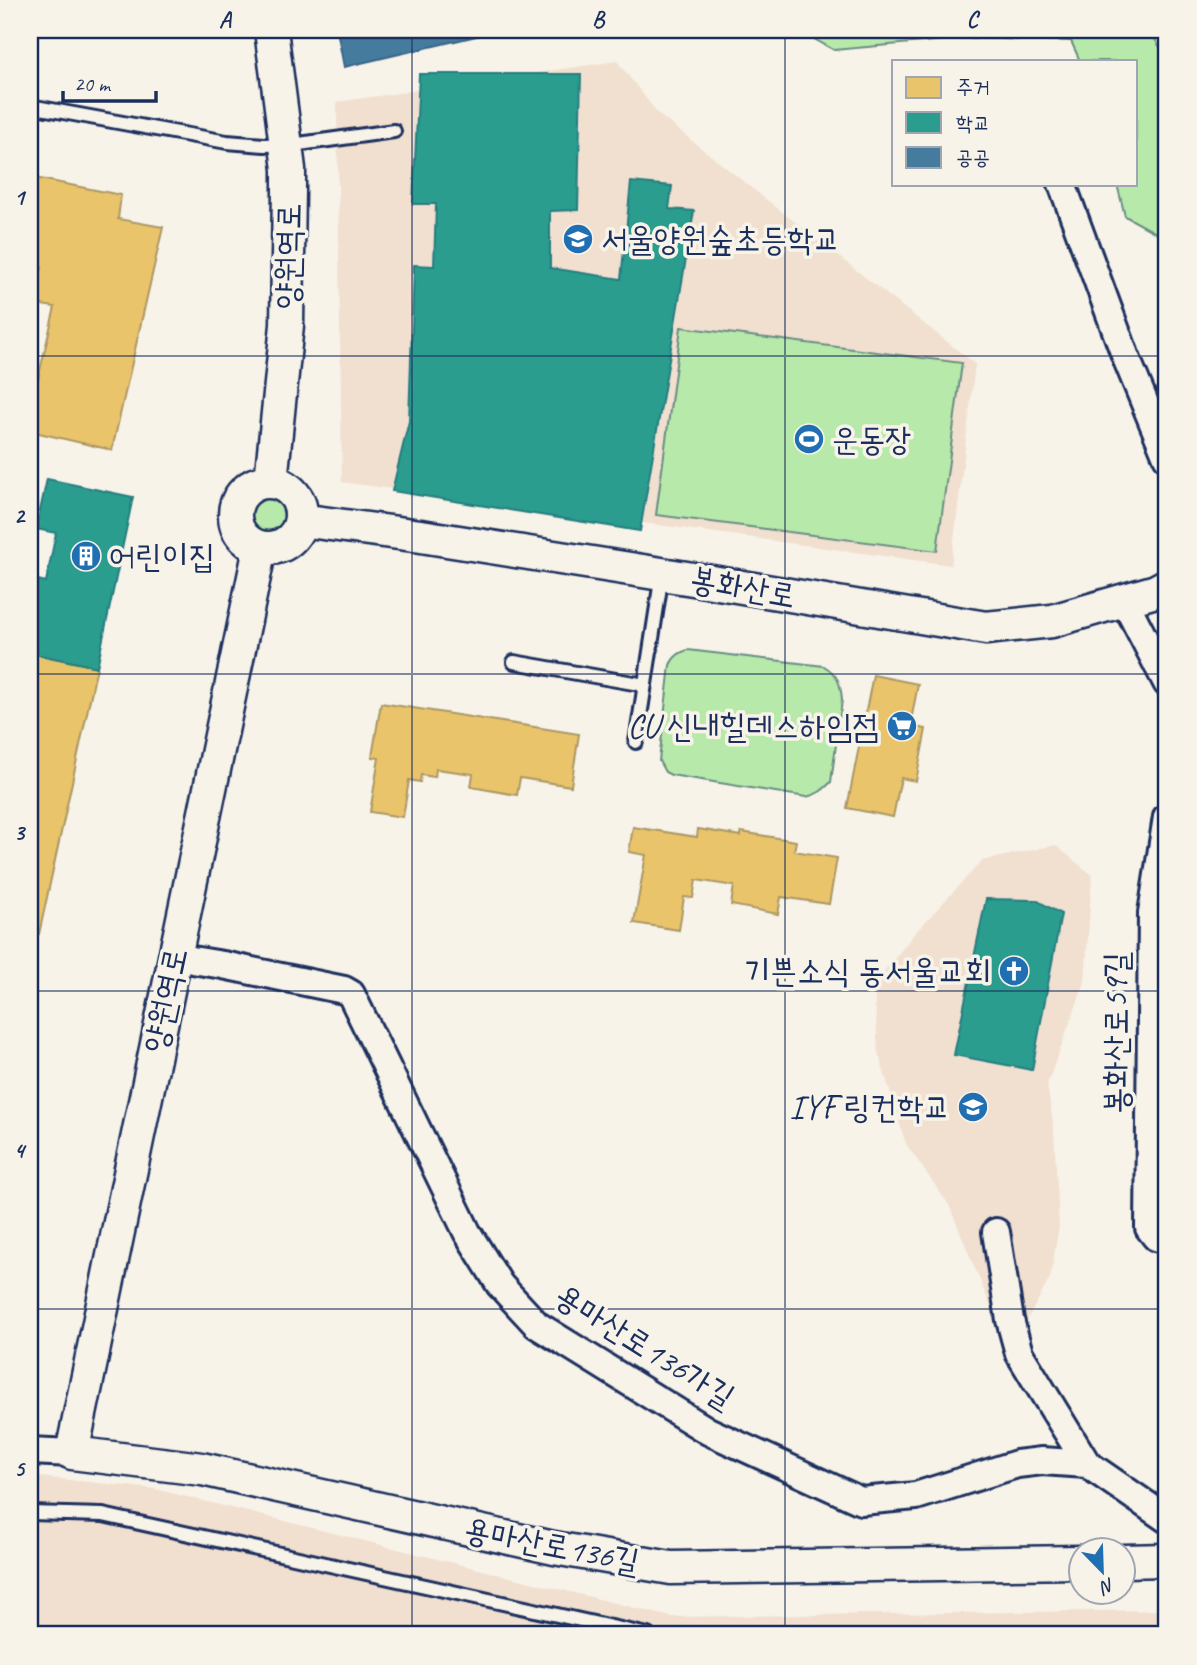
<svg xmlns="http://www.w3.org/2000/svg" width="1197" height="1665" viewBox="0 0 1197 1665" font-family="Caveat,'Poor Story',sans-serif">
  <rect width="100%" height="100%" fill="#f7f3e8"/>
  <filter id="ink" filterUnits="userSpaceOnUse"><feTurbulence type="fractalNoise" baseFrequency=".0143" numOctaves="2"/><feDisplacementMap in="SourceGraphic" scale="14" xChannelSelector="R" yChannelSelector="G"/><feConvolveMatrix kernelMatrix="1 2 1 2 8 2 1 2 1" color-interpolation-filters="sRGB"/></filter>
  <g filter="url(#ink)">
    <path fill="#f1dfcf" d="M617,61L658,114L975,364L951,565L342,482L337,102Z
      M1055,845L1092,875L1085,982L1047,1084L1054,1130L1059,1226L1050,1278L1016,1340L1004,1339L949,1205L906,1144L878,1052L874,984L914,934L982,861Z
      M30,1476L155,1489L671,1617L1167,1610V1635H30Z"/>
    <path fill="#b7eaaa" stroke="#698c84" stroke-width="2" d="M798,30H1149L1167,58V239L1125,216L1117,184H1136V61H1080L1071,41L967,38L834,50Z
      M681,327L962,363L937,551L656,515Z
      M246 516a22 22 0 1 1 44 0a22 22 0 1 1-44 0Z
      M688,650L824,666C838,674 841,685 842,700L831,782C823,790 817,795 806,797L671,775L665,772L659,761L670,665C674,656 679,653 688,650Z"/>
    <path fill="#e9c46a" stroke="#ab9766" stroke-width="2" d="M30,177L121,195L118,219L163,227L112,450L30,431V413L55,307L34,304L42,267L30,264Z
      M30,653L97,667L39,934L30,932Z
      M873,675L918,684L910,726L926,729L916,781L901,778L893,817L847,808Z
      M381,703L579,734L571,786L520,778L517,795L471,787L473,774L436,769L435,777L421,775L420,782L409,780L403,817L370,812L379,758L372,757Z
      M633,827L697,837L698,829L741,836V832L796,841L794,851L837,858L829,904L781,897L778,914L731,905L734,886L696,880L693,898L684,897L679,930L634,923L646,855L629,852Z
      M1162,1154H1167V1227H1164Z"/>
    <path fill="#2a9d8f" stroke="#267c80" stroke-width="2" d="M419,74H581L578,210L550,211V268L621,279L631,182L672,186L669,209L694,211L640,531L392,491L409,421L414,265L434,266L436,204H413Z
      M47,479L133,497L97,667L30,653V578L46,582L56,533L36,529Z
      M986,899L1036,900L1061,914L1032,1070L954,1055Z"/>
    <path fill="#457b9d" stroke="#38648a" stroke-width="2" d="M337,30H502L344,67Z"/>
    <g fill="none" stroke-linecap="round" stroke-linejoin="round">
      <g stroke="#1b2f5e" stroke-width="18">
        <path id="service" d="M30,106L227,142L264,145L299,144L394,131
          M514,662L645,685
          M636,742L662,574
          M30,1513L103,1515L648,1635"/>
      </g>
      <g stroke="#1b2f5e" stroke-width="32">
        <path id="minor" d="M1062,184L1125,355L1167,457
          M1124,600L1167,683
          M1167,817L1152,913L1149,1228L1156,1237L1167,1241
          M174,957L223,965L344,990L351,994L467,1232L500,1285L537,1325L708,1431L861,1501L916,1496L1017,1464L1042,1461L1087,1464L1167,1519
          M996,1232L1010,1320L1019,1353L1087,1464
          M30,1451L72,1453"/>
      </g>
      <g stroke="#1b2f5e" stroke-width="37">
        <path id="tertiary" d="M271,481L287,325L289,190V169L271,30
          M235 515a33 33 0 1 1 66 0a33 33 0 1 1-66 0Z
          M315,522L421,536L712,582L986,628L1052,621L1156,591L1167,585
          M260,548L72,1453L202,1469L554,1548L671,1568L1082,1562
          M1124,1561L1167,1560"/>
      </g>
      <use href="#service" stroke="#f7f3e8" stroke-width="12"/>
      <use href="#minor" stroke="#f7f3e8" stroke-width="26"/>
      <use href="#tertiary" stroke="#f7f3e8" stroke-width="32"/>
    </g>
  </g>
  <path fill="none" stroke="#1b2f5e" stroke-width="2" stroke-opacity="0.55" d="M412,30V1635M785,30V1635M30,356H1167M30,674H1167M30,991H1167M30,1309H1167"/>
  <defs>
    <g id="school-disc" transform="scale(1.575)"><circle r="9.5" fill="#1f6fb2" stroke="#f7f3e8"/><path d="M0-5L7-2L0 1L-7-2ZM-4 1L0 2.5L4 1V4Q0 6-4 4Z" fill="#fff"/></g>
    <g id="stadium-disc" transform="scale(1.575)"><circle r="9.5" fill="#1f6fb2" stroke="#f7f3e8"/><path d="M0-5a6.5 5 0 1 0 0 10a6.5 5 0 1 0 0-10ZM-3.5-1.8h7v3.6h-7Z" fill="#fff"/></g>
    <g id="building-disc" transform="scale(1.575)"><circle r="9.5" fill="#1f6fb2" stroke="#f7f3e8"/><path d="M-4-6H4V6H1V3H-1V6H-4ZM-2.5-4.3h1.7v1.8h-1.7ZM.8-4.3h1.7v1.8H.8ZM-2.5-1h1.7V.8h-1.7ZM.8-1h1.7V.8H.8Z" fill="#fff"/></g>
    <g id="supermarket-disc" transform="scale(1.575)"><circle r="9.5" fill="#1f6fb2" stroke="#f7f3e8"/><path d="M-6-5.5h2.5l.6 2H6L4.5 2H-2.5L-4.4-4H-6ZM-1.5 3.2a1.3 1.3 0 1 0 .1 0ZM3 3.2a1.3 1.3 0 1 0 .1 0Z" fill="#fff"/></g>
    <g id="church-disc" transform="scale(1.575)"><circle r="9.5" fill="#1f6fb2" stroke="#f7f3e8"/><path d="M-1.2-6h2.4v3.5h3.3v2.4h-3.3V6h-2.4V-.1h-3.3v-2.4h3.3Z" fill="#fff"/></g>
  </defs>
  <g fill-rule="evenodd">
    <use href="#school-disc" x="578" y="239"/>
    <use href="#stadium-disc" x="809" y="439"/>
    <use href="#building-disc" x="86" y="556"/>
    <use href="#supermarket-disc" x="902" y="726"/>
    <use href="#church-disc" x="1014" y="971"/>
    <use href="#school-disc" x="973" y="1107"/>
  </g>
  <g text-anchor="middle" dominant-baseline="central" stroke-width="7" stroke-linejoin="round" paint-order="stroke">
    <g font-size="33" fill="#1b2f5e" stroke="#f7f3e8" text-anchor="start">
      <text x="601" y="239">서울양원숲초등학교</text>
      <text x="832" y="439">운동장</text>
      <text x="109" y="556">어린이집</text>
      <text x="879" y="726" text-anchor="end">CU 신내힐데스하임점</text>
      <text x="991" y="971" text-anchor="end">기쁜소식 동서울교회</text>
      <text x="950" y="1107" text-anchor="end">IYF 링컨학교</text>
    </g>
    <g font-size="33" fill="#1b2f5e" stroke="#f7f3e8">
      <text transform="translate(288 256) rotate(-89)">양원역로</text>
      <text transform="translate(743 587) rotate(10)">봉화산로</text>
      <text transform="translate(165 1000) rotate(-78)">양원역로</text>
      <text transform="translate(1116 1033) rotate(-90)">봉화산로59길</text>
      <text transform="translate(645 1346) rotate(32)">용마산로136가길</text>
      <text transform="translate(552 1545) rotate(11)">용마산로136길</text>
    </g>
  </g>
  <rect width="1197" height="1665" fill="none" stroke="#f7f3e8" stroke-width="77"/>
  <rect x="892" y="60" width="245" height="126" fill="#f7f3e8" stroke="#9fa5b1" stroke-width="2"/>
  <rect x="906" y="77" width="35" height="21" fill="#e9c46a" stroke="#9fa5b1" stroke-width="2"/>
  <text x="956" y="94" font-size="21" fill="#1b2f5e">주거</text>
  <rect x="906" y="112" width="35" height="21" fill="#2a9d8f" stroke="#9fa5b1" stroke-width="2"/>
  <text x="956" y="130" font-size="21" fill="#1b2f5e">학교</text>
  <rect x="906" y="147" width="35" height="21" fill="#457b9d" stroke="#9fa5b1" stroke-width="2"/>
  <text x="956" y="164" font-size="21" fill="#1b2f5e">공공</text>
  <g transform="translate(1102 1571) rotate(157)"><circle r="33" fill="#f7f3e8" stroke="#9fa5b1" stroke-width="2"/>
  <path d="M0-5L12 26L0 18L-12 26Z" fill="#1f6fb2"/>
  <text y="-10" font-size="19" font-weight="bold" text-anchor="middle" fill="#1b2f5e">N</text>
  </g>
  <path d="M63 91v10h93v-10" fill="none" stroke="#1b2f5e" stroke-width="3.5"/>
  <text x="74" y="91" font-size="21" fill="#1b2f5e" stroke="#f7f3e8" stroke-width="5" paint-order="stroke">20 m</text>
  <rect x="38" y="38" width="1120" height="1588" fill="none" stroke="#1b2f5e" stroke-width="2.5"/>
  <g font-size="23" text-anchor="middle" font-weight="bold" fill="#1b2f5e">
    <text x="225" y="27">A</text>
    <text x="598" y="27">B</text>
    <text x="972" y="27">C</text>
    <text x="19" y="205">1</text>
    <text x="19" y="523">2</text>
    <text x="19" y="840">3</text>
    <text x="19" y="1158">4</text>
    <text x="19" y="1476">5</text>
  </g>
</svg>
